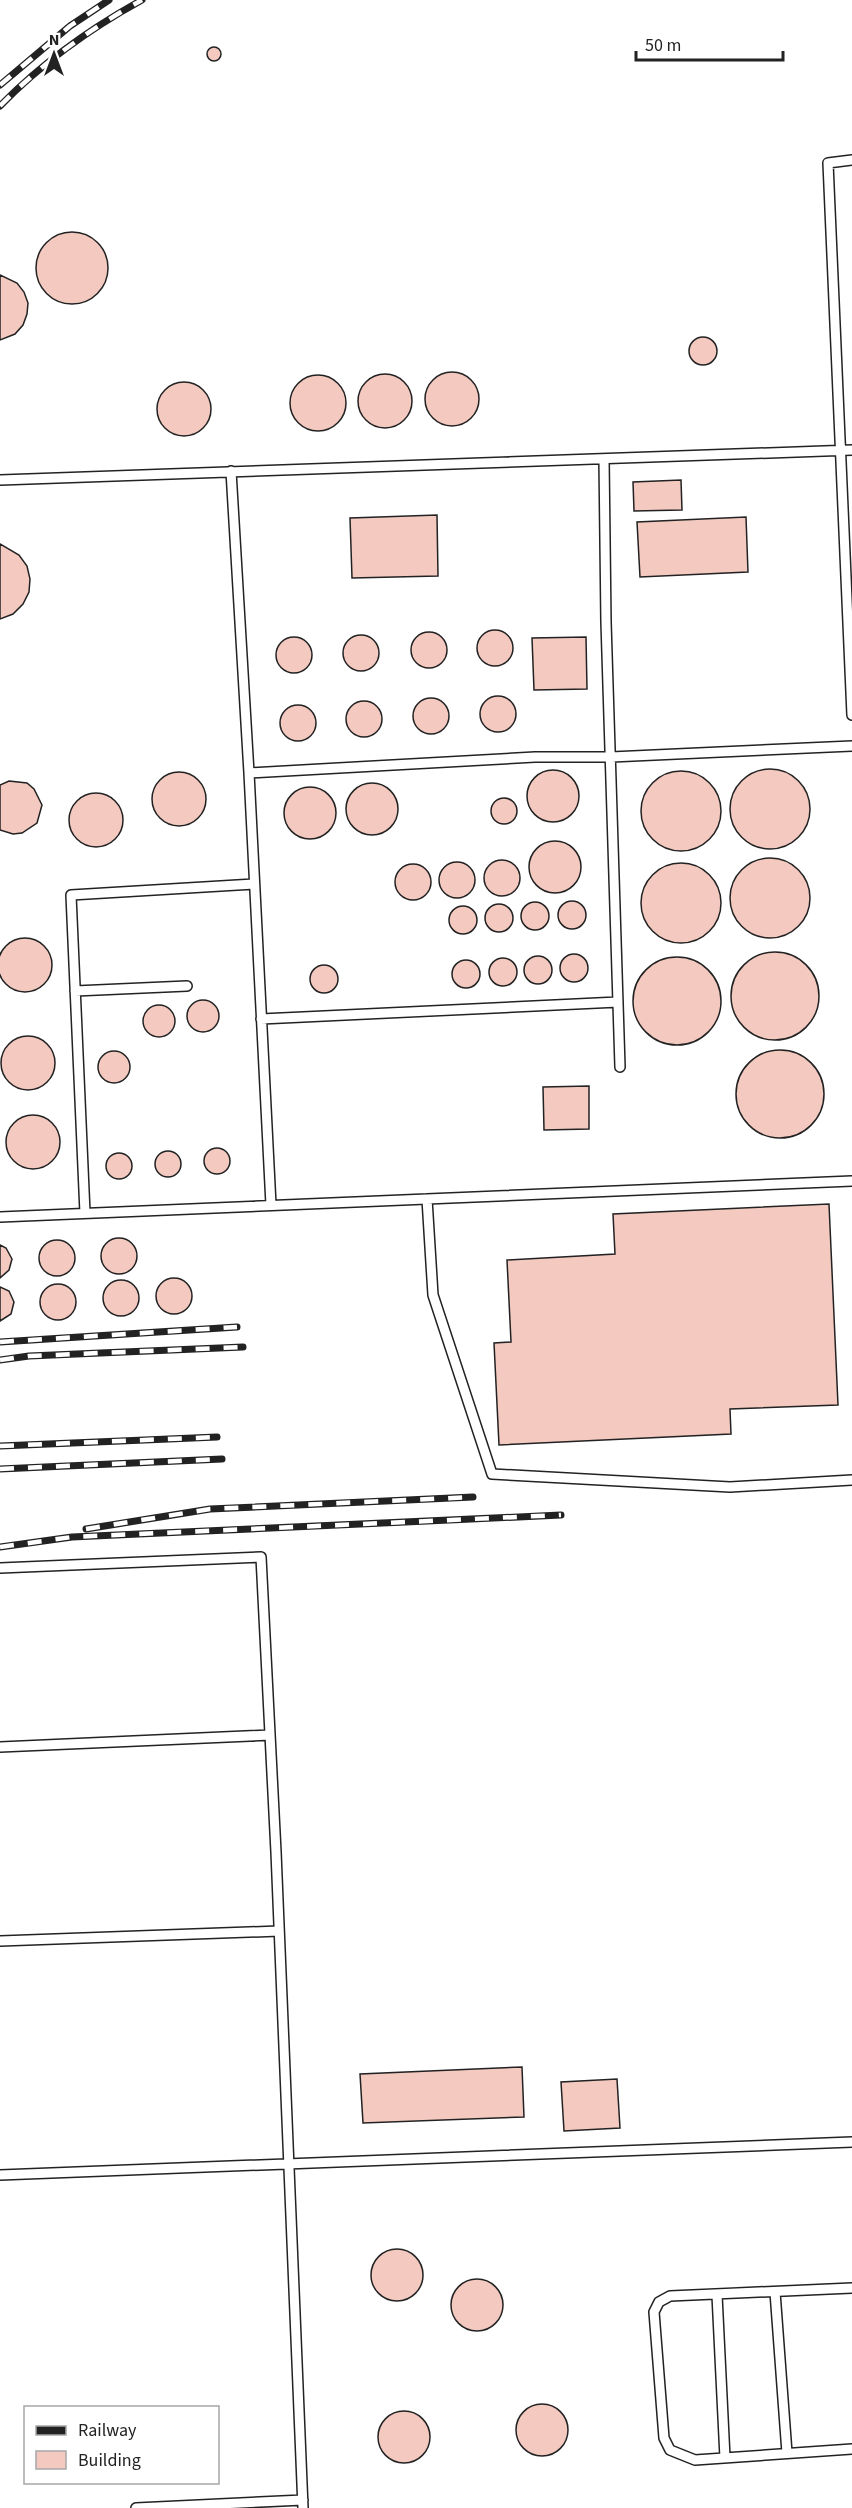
<svg xmlns="http://www.w3.org/2000/svg" width="852" height="2508" viewBox="0 0 852 2508" font-family="'Source Sans 3',sans-serif">
  <rect width="100%" height="100%" fill="#fff"/>
  <path fill="#f3c9c0" stroke="#222" stroke-width="1.5" d="M207 54a7 7 0 1 1 14 0a7 7 0 1 1-14 0Z
    M36 268a36 36 0 1 1 72 0a36 36 0 1 1-72 0Z
    M0,275L17,283L24,292L28,303L27,314L23,325L15,334L0,340Z
    M689 351a14 14 0 1 1 28 0a14 14 0 1 1-28 0Z
    M425 399a27 27 0 1 1 54 0a27 27 0 1 1-54 0Z
    M358 401a27 27 0 1 1 54 0a27 27 0 1 1-54 0Z
    M290 403a28 28 0 1 1 56 0a28 28 0 1 1-56 0Z
    M157 409a27 27 0 1 1 54 0a27 27 0 1 1-54 0Z
    M681,480L682,510L634,511L633,482Z
    M437,515L438,576L352,578L350,518Z
    M746,517L748,572L640,577L637,522Z
    M0,544L19,555L27,566L30,579L29,592L23,604L13,614L0,619Z
    M477 648a18 18 0 1 1 36 0a18 18 0 1 1-36 0Z
    M411 650a18 18 0 1 1 36 0a18 18 0 1 1-36 0Z
    M343 653a18 18 0 1 1 36 0a18 18 0 1 1-36 0Z
    M586,637L587,689L534,690L532,638Z
    M276 655a18 18 0 1 1 36 0a18 18 0 1 1-36 0Z
    M480 714a18 18 0 1 1 36 0a18 18 0 1 1-36 0Z
    M413 716a18 18 0 1 1 36 0a18 18 0 1 1-36 0Z
    M346 719a18 18 0 1 1 36 0a18 18 0 1 1-36 0Z
    M280 723a18 18 0 1 1 36 0a18 18 0 1 1-36 0Z
    M730 809a40 40 0 1 1 80 0a40 40 0 1 1-80 0Z
    M527 796a26 26 0 1 1 52 0a26 26 0 1 1-52 0Z
    M641 811a40 40 0 1 1 80 0a40 40 0 1 1-80 0Z
    M152 799a27 27 0 1 1 54 0a27 27 0 1 1-54 0Z
    M9,781L27,783L34,789L42,805L37,823L22,833L13,834L0,830V785Z
    M346 809a26 26 0 1 1 52 0a26 26 0 1 1-52 0Z
    M284 813a26 26 0 1 1 52 0a26 26 0 1 1-52 0Z
    M69 820a27 27 0 1 1 54 0a27 27 0 1 1-54 0Z
    M491 811a13 13 0 1 1 26 0a13 13 0 1 1-26 0Z
    M529 867a26 26 0 1 1 52 0a26 26 0 1 1-52 0Z
    M730 898a40 40 0 1 1 80 0a40 40 0 1 1-80 0Z
    M484 878a18 18 0 1 1 36 0a18 18 0 1 1-36 0Z
    M439 880a18 18 0 1 1 36 0a18 18 0 1 1-36 0Z
    M641 903a40 40 0 1 1 80 0a40 40 0 1 1-80 0Z
    M395 882a18 18 0 1 1 36 0a18 18 0 1 1-36 0Z
    M558 915a14 14 0 1 1 28 0a14 14 0 1 1-28 0Z
    M521 916a14 14 0 1 1 28 0a14 14 0 1 1-28 0Z
    M485 918a14 14 0 1 1 28 0a14 14 0 1 1-28 0Z
    M449 920a14 14 0 1 1 28 0a14 14 0 1 1-28 0Z
    M-2 965a27 27 0 1 1 54 0a27 27 0 1 1-54 0Z
    M731 996a44 44 0 1 1 88 0a44 44 0 1 1-88 0Z
    M560 968a14 14 0 1 1 28 0a14 14 0 1 1-28 0Z
    M524 970a14 14 0 1 1 28 0a14 14 0 1 1-28 0Z
    M633 1001a44 44 0 1 1 88 0a44 44 0 1 1-88 0Z
    M489 972a14 14 0 1 1 28 0a14 14 0 1 1-28 0Z
    M452 974a14 14 0 1 1 28 0a14 14 0 1 1-28 0Z
    M310 979a14 14 0 1 1 28 0a14 14 0 1 1-28 0Z
    M187 1016a16 16 0 1 1 32 0a16 16 0 1 1-32 0Z
    M143 1021a16 16 0 1 1 32 0a16 16 0 1 1-32 0Z
    M1 1063a27 27 0 1 1 54 0a27 27 0 1 1-54 0Z
    M736 1094a44 44 0 1 1 88 0a44 44 0 1 1-88 0Z
    M98 1067a16 16 0 1 1 32 0a16 16 0 1 1-32 0Z
    M589,1086V1129L544,1130L543,1087Z
    M6 1142a27 27 0 1 1 54 0a27 27 0 1 1-54 0Z
    M204 1161a13 13 0 1 1 26 0a13 13 0 1 1-26 0Z
    M155 1164a13 13 0 1 1 26 0a13 13 0 1 1-26 0Z
    M106 1166a13 13 0 1 1 26 0a13 13 0 1 1-26 0Z
    M829,1204L838,1405L730,1409L731,1434L499,1445L494,1343L511,1342L507,1260L615,1254L613,1214Z
    M101 1256a18 18 0 1 1 36 0a18 18 0 1 1-36 0Z
    M39 1258a18 18 0 1 1 36 0a18 18 0 1 1-36 0Z
    M0,1245L6,1248L12,1259L9,1270L0,1278Z
    M156 1296a18 18 0 1 1 36 0a18 18 0 1 1-36 0Z
    M103 1298a18 18 0 1 1 36 0a18 18 0 1 1-36 0Z
    M40 1302a18 18 0 1 1 36 0a18 18 0 1 1-36 0Z
    M0,1287L9,1291L14,1302L11,1314L0,1321Z
    M522,2067L524,2117L363,2123L360,2074Z
    M617,2079L620,2128L564,2131L561,2082Z
    M371 2275a26 26 0 1 1 52 0a26 26 0 1 1-52 0Z
    M451 2305a26 26 0 1 1 52 0a26 26 0 1 1-52 0Z
    M516 2430a26 26 0 1 1 52 0a26 26 0 1 1-52 0Z
    M378 2437a26 26 0 1 1 52 0a26 26 0 1 1-52 0Z"/>
  <g fill="none" stroke-linecap="round" stroke-linejoin="round">
    <g stroke="#222" stroke-width="12">
      <path id="lane" d="M852,160L828,163L852,715
        M604,459L606,622L620,1067
        M231,471L249,773
        M0,480L852,450
        M75,991L187,986
        M261,1019L618,1002
        M427,1199L433,1295L492,1474L730,1487L852,1480
        M271,1205L249,773L535,757H611L852,746
        M85,1213L71,895L254,884
        M0,1217L852,1181
        M0,1568L261,1557L276,1852L303,2508
        M0,1747L270,1735
        M0,1941L279,1931
        M0,2175L852,2142
        M852,2288L670,2296L659,2302L654,2312L664,2438L670,2450L695,2460L852,2449
        M775,2292L787,2453
        M717,2295L725,2458
        M136,2508L303,2500"/>
    </g>
    <use href="#lane" stroke="#fff" stroke-width="9"/>
    <g stroke="#222" stroke-width="7">
      <path id="rail" d="M0,85L70,26L109,0
        M0,106C41,64 91,28 142,0
        M0,1342L237,1327
        M0,1360L29,1356L243,1347
        M0,1446L217,1437
        M0,1469L222,1459
        M86,1529L210,1509L473,1497
        M0,1547L72,1537L561,1515"/>
    </g>
    <use href="#rail" stroke="#fff" stroke-width="4.5" stroke-dasharray="14" stroke-linecap="butt"/>
  </g>
  <rect x="24" y="2406" width="195" height="78" fill="#ffffff" stroke="#a7a7a7" stroke-width="1.5"/>
  <rect x="36" y="2426" width="30" height="9" fill="#222222" stroke="#a7a7a7" stroke-width="1.5"/>
  <text x="78" y="2436" font-size="18" fill="#222222">Railway</text>
  <rect x="36" y="2451" width="30" height="18" fill="#f3c9c0" stroke="#a7a7a7" stroke-width="1.5"/>
  <text x="78" y="2466" font-size="18" fill="#222222">Building</text>
  <g transform="translate(54 54)" stroke="#ffffff" stroke-width="4.5" paint-order="stroke">
  <path d="M0-4.5L10 22L0 15L-10 22Z" fill="#222222"/>
  <text y="-9" font-size="16" font-weight="bold" text-anchor="middle" fill="#222222">N</text>
  </g>
  <path d="M636 51v9h147v-9" fill="none" stroke="#222222" stroke-width="3"/>
  <text x="645" y="51" font-size="18" fill="#222222" stroke="#ffffff" stroke-width="4.5" paint-order="stroke">50 m</text>
</svg>
